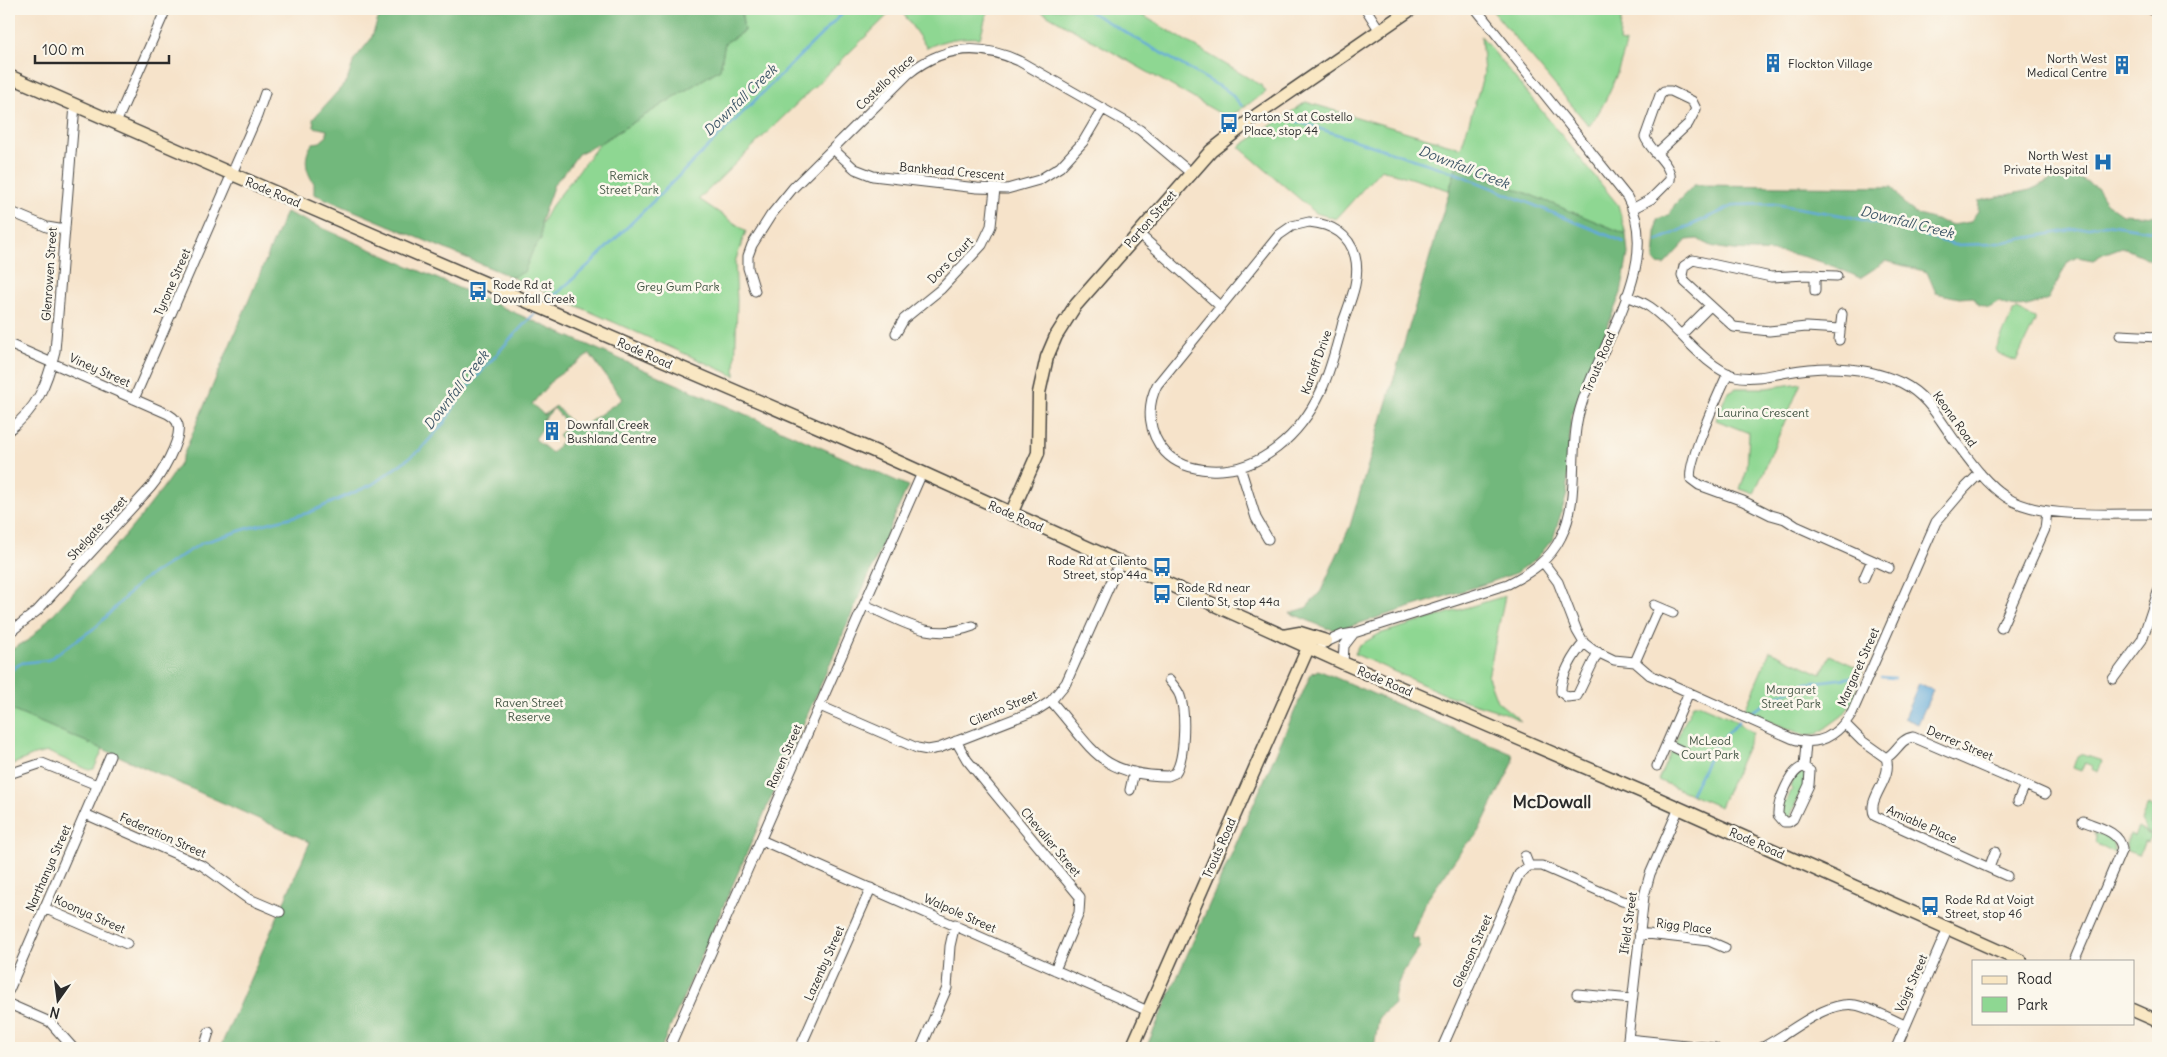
<svg xmlns="http://www.w3.org/2000/svg" width="2167" height="1057" viewBox="0 0 2167 1057" font-family="Delius,sans-serif">
  <rect width="100%" height="100%" fill="#fbf7ec"/>
  <filter id="ink" filterUnits="userSpaceOnUse"><feTurbulence type="fractalNoise" baseFrequency=".02" numOctaves="2"/><feDisplacementMap in="SourceGraphic" scale="10" xChannelSelector="R" yChannelSelector="G"/><feConvolveMatrix kernelMatrix="1 2 1 2 8 2 1 2 1" color-interpolation-filters="sRGB"/></filter>
  <filter id="wash" filterUnits="userSpaceOnUse"><feTurbulence type="fractalNoise" baseFrequency=".0096" numOctaves="4" result="noise"/><feDisplacementMap in="SourceGraphic" scale="20" xChannelSelector="R" yChannelSelector="G"/><feGaussianBlur stdDeviation="1.12" result="paint"/><feColorMatrix in="noise" values="0 0 0 0 0 0 0 0 0 0 0 0 0 0 0 0 0 1.4 0 .05"/><feComposite in="paint" operator="in"/></filter>
  <g filter="url(#wash)">
    <rect width="100%" height="100%" fill="#f6e3ca"/>
    <path fill="#8ed792" stroke="#5c815e" d="M741,9H894L699,199L746,231L735,262L737,300L735,376L512,277L550,208L600,143L720,69L725,43L744,31Z
      M900,9H988L980,38C960,37 945,39 927,48Z
      M1037,9H1132L1262,86L1266,92L1228,118Z
      M1491,9H1622L1619,42L1626,44C1620,69 1606,106 1589,126Z
      M1481,36L1618,205L1626,234L1457,165L1449,190L1381,169L1336,219L1316,213L1239,147L1306,102L1461,148L1484,74Z
      M2017,310L2035,318V321L2016,361L1998,353L1996,349L2013,311Z
      M1801,383L1754,494L1740,489L1747,469L1749,433L1716,420L1727,393L1736,388H1766Z
      M1505,596L1488,677L1497,701L1521,721L1505,713L1444,694L1355,654L1358,646L1379,634Z
      M1770,651L1821,674L1830,655L1863,670L1851,705L1842,716L1817,734L1804,735L1744,711Z
      M1693,704H1698L1731,718L1753,733L1720,807L1658,780Z
      M9,709L103,749L94,769L89,770L48,752L34,755L9,766Z
      M2081,754L2102,761L2098,772L2091,769L2092,766L2085,763L2081,771L2073,768L2077,756Z
      M1804,770L1807,773L1803,792H1800L1790,818L1784,817L1780,807L1782,802H1786L1792,789L1790,787L1794,777Z
      M2148,805L2158,810V814H2155L2150,824L2158,828V837L2145,831V828L2141,821Z
      M2138,828L2152,836L2148,843L2145,842L2138,855L2127,851L2126,844L2130,834L2134,836Z
      M2093,833L2103,835L2114,842L2115,853L2095,842L2096,837Z"/>
    <path fill="#72b87c" stroke="#4e7254" fill-rule="evenodd" d="M385,9H741L744,31L725,43L720,69L600,143L578,154L569,167L554,184L541,221V239L533,250L524,272L512,277L314,194V183C305,171 303,155 313,143L320,142L327,136V130L314,127L313,119L347,81L354,60L371,39L378,19Z
      M1457,165L1626,234L1628,254L1621,293L1571,416L1567,494L1553,539L1536,559L1516,573L1488,583L1338,630L1326,628L1290,613L1306,608L1321,591L1350,526Z
      M2060,176L2079,178L2097,188L2106,203L2122,214L2158,216V263L2122,247L2103,254L2093,260L2077,257L2068,262L2048,299C2029,306 2018,311 1999,302L1989,308L1979,305L1973,297L1959,298L1936,293L1927,272L1886,261L1860,278C1837,267 1811,257 1786,253C1761,249 1718,255 1698,239L1687,240L1664,265L1657,264L1654,260L1657,219L1669,215L1675,204L1694,185L1892,187L1905,205L1918,215L1953,225L1970,222L1978,211L1979,201L2030,190Z
      M286,212L908,486L661,1048H220L310,842L103,749L9,709V651L30,639C82,582 138,528 180,463ZM590,354L622,399L578,430L556,406L544,415L532,404L553,379ZM554,408L568,425L558,435L563,440L552,453L535,439L544,426L541,422Z
      M1318,670L1512,754L1513,763L1475,838L1466,844L1424,904L1411,938L1418,939L1420,947C1408,963 1394,983 1394,1004L1379,1017L1374,1048H1146L1311,674Z"/>
    <path fill="#63aad9" stroke="#476a82" d="M1919,683L1933,690L1918,724L1904,718Z"/>
    <g fill="none" stroke-linecap="round" stroke-linejoin="round">
      <path stroke="#63aad9" stroke-width="2.5" d="M1085,9L1229,92L1242,106
        M1293,120L1453,172L1624,242
        M1657,241L1735,205L1774,204L1846,216L1914,232L1954,245L1992,244L2106,224L2158,232
        M545,304L592,262L847,9
        M9,672L21,663L48,660L96,627L141,581L202,543L252,527L308,513L373,484L420,450L444,423L462,394L511,338L537,311
        M1881,677L1895,678
        M1749,713L1778,696L1807,683L1855,677
        M1691,793L1716,745L1739,721"/>
    </g>
  </g>
  <g filter="url(#ink)">
    <g fill="none" stroke-linecap="round" stroke-linejoin="round">
      <g stroke="#494743" stroke-width="11">
        <path id="street" d="M369,9L374,11
          M1366,9L1380,31
          M116,123L166,9
          M833,149L855,169L873,176L977,188L1007,189L1039,180L1060,167L1083,142L1103,108
          M1632,209L1651,199L1670,180C1673,165 1650,151 1645,137L1660,95L1664,91H1671L1692,101L1696,109L1688,124L1656,154
          M9,211L47,227L65,230
          M1309,222C1331,224 1349,234 1355,256C1361,278 1350,302 1343,322C1337,345 1331,369 1321,391C1301,434 1261,473 1210,470C1193,469 1177,465 1165,452C1148,433 1146,407 1157,385L1279,235L1292,226Z
          M1138,233L1220,306
          M1837,276L1805,275L1771,277L1693,260L1684,266L1682,275L1685,282L1734,327L1769,331L1806,327L1840,329
          M755,291L748,268V256L752,245L771,215L793,188L908,74C942,46 980,43 1019,61L1140,130L1191,173
          M1815,291V275
          M1626,296C1635,299 1643,302 1650,307C1676,325 1705,368 1735,376C1752,380 1771,375 1788,372C1827,365 1865,366 1902,383C1928,396 1939,419 1955,441C1970,461 1985,483 2006,497C2039,520 2117,513 2158,514
          M896,333L904,319L941,289L982,245L991,226L995,189
          M1681,335L1710,306
          M2120,335L2158,337
          M1839,340L1842,314
          M9,344L168,414C173,417 177,420 178,425C182,440 160,476 151,487L37,611L9,633
          M1728,373C1720,391 1686,464 1691,479L1699,485L1743,501L1771,515L1785,519L1796,526L1872,560
          M134,399L257,116L265,93
          M9,430C37,409 47,384 55,351L75,105
          M1240,467L1256,518L1268,539
          M1543,562L1558,582L1577,631L1584,643L1593,650L1614,660L1635,662L1650,675L1791,738C1818,748 1837,736 1852,713L1936,522L1965,488L1980,473
          M1864,578L1872,560L1889,568
          M865,605C904,622 930,642 973,626
          M1654,605L1673,613
          M2001,628L2045,529L2047,511
          M1584,643C1574,654 1560,677 1561,692L1567,697L1577,696L1598,652
          M1322,644L1342,635L1354,633L1508,584C1530,573 1550,560 1561,537C1580,500 1569,456 1578,417C1593,351 1666,266 1627,197L1476,9
          M1635,662L1656,614L1661,608
          M1343,663L1344,646L1354,633
          M2113,679L2142,640L2158,592
          M1051,701C1093,748 1098,775 1168,776L1175,773C1185,760 1186,712 1180,696C1178,690 1173,685 1169,680
          M820,706L917,748L928,750L939,748L1037,710L1051,701L1066,683L1120,562
          M1845,724L1862,741L1886,758C1897,752 1900,739 1913,737L2025,785
          M956,741L967,760L1080,897L1079,913L1055,970
          M1667,744L1684,752
          M1886,758C1894,779 1865,799 1875,816L1989,868
          M1657,766L1689,692
          M1804,767L1810,771L1809,785L1793,819L1789,822H1784L1778,815C1777,803 1791,768 1804,767Z
          M1804,767L1806,743
          M9,774L42,763L97,785
          M1130,790L1134,772
          M2018,801L2025,785L2045,794
          M85,814L203,866L247,898L280,912
          M761,840L1148,1011
          M1995,852L1989,868L2007,876
          M1529,866H1542L1622,901L1642,904
          M44,908L127,944
          M1639,933L1709,941L1725,948
          M2074,961L2122,849C2120,831 2097,827 2083,821
          M9,990L110,756
          M1577,994L1632,999
          M9,1004L50,1022L73,1048
          M1628,1039L1715,1048
          M204,1048L209,1032
          M669,1048L922,473
          M800,1048L871,888
          M921,1048L947,988L950,946L955,924
          M1442,1048L1519,874L1529,866L1525,856
          M1627,1048L1644,896L1650,874L1679,808
          M1761,1048C1787,1036 1825,1000 1855,1005C1872,1008 1890,1019 1905,1025
          M1896,1048L1948,928
          M2157,1048L2158,1046"/>
      </g>
      <g stroke="#494743" stroke-width="15">
        <path id="secondary" d="M2154,9L2158,11
          M9,76L232,174L874,451L1343,663L1645,793L2021,961
          M1011,514L1038,453L1039,393L1047,357L1056,336L1075,306L1211,151L1257,115L1411,9
          M1283,636L1300,633L1326,641
          M2133,1010L2158,1021
          M1132,1048L1308,648"/>
      </g>
      <use href="#street" stroke="#fff" stroke-width="9"/>
      <use href="#secondary" stroke="#f9e7c3" stroke-width="12"/>
    </g>
  </g>
  <defs>
    <g id="building-bare" transform="scale(1.5)"><path d="M-4-6H4V6H1V3H-1V6H-4ZM-2.5-4.3h1.7v1.8h-1.7ZM.8-4.3h1.7v1.8H.8ZM-2.5-1h1.7V.8h-1.7ZM.8-1h1.7V.8H.8Z" fill="#1f6fb2" stroke="#fbf7ec" stroke-width="2.5" paint-order="stroke"/></g>
    <g id="bus-bare" transform="scale(1.5)"><path d="M-5-6H5V4H4V6H2V4H-2V6H-4V4H-5ZM-3.5-4V0h7V-4ZM-3.5 1.2v1.5H-2V1.2ZM2 1.2v1.5H3.5V1.2Z" fill="#1f6fb2" stroke="#fbf7ec" stroke-width="2.5" paint-order="stroke"/></g>
    <g id="hospital-bare" transform="scale(1.5)"><path d="M-5-5h3v3.5h4V-5h3V5h-3V1.5h-4V5h-3Z" fill="#1f6fb2" stroke="#fbf7ec" stroke-width="2.5" paint-order="stroke"/></g>
  </defs>
  <g fill-rule="evenodd">
    <use href="#building-bare" x="1773" y="63"/>
    <use href="#building-bare" x="2122" y="65"/>
    <use href="#bus-bare" x="1229" y="123"/>
    <use href="#hospital-bare" x="2103" y="162"/>
    <use href="#bus-bare" x="478" y="291"/>
    <use href="#building-bare" x="552" y="431"/>
    <use href="#bus-bare" x="1162" y="567"/>
    <use href="#bus-bare" x="1162" y="594"/>
    <use href="#bus-bare" x="1930" y="906"/>
  </g>
  <g text-anchor="middle" dominant-baseline="central" stroke-width="5" stroke-linejoin="round" paint-order="stroke">
    <g font-size="12" fill="#2b2b2b" stroke="#fbf7ec" text-anchor="start">
      <text x="2107" y="58" text-anchor="end">North West<tspan x="2107" dy="14">Medical Centre</tspan></text>
      <text x="1788" y="63">Flockton Village</text>
      <text x="1244" y="116">Parton St at Costello<tspan x="1244" dy="14">Place, stop 44</tspan></text>
      <text x="2088" y="155" text-anchor="end">North West<tspan x="2088" dy="14">Private Hospital</tspan></text>
      <text x="493" y="284">Rode Rd at<tspan x="493" dy="14">Downfall Creek</tspan></text>
      <text x="567" y="424">Downfall Creek<tspan x="567" dy="14">Bushland Centre</tspan></text>
      <text x="1147" y="560" text-anchor="end">Rode Rd at Cilento<tspan x="1147" dy="14">Street, stop 44a</tspan></text>
      <text x="1177" y="587">Rode Rd near<tspan x="1177" dy="14">Cilento St, stop 44a</tspan></text>
      <text x="1945" y="899">Rode Rd at Voigt<tspan x="1945" dy="14">Street, stop 46</tspan></text>
    </g>
    <g font-size="12" fill="#2b2b2b" stroke="#fbf7ec">
      <text transform="translate(885 82) rotate(-43)">Costello Place</text>
      <text transform="translate(952 171) rotate(5)">Bankhead Crescent</text>
      <text transform="translate(273 192) rotate(23)">Rode Road</text>
      <text transform="translate(1150 219) rotate(-49)">Parton Street</text>
      <text transform="translate(950 260) rotate(-46)">Dors Court</text>
      <text transform="translate(49 274) rotate(-86)">Glenrowen Street</text>
      <text transform="translate(172 282) rotate(-66)">Tyrone Street</text>
      <text transform="translate(645 353) rotate(24)">Rode Road</text>
      <text transform="translate(1316 362) rotate(-70)">Karloff Drive</text>
      <text transform="translate(1599 362) rotate(-67)">Trouts Road</text>
      <text transform="translate(100 370) rotate(24)">Viney Street</text>
      <text transform="translate(1955 419) rotate(54)">Keona Road</text>
      <text transform="translate(1016 516) rotate(24)">Rode Road</text>
      <text transform="translate(97 528) rotate(-48)">Shelgate Street</text>
      <text transform="translate(1858 667) rotate(-66)">Margaret Street</text>
      <text transform="translate(1385 681) rotate(23)">Rode Road</text>
      <text transform="translate(1003 708) rotate(-23)">Cilento Street</text>
      <text transform="translate(1960 743) rotate(23)">Derrer Street</text>
      <text transform="translate(784 756) rotate(-66)">Raven Street</text>
      <text transform="translate(1922 824) rotate(24)">Amiable Place</text>
      <text transform="translate(163 835) rotate(24)">Federation Street</text>
      <text transform="translate(1051 842) rotate(50)">Chevalier Street</text>
      <text transform="translate(1757 843) rotate(24)">Rode Road</text>
      <text transform="translate(1219 848) rotate(-66)">Trouts Road</text>
      <text transform="translate(48 868) rotate(-66)">Narthanya Street</text>
      <text transform="translate(960 913) rotate(24)">Walpole Street</text>
      <text transform="translate(90 914) rotate(24)">Koonya Street</text>
      <text transform="translate(1628 923) rotate(-82)">Ifield Street</text>
      <text transform="translate(1684 926) rotate(7)">Rigg Place</text>
      <text transform="translate(1472 951) rotate(-66)">Gleason Street</text>
      <text transform="translate(824 963) rotate(-66)">Lazenby Street</text>
      <text transform="translate(1911 983) rotate(-66)">Voigt Street</text>
    </g>
    <g font-size="12" fill="#445645" stroke="#fbf7ec">
      <text x="629" y="175">Remick<tspan x="629" dy="14">Street Park</tspan></text>
      <text x="678" y="286">Grey Gum Park</text>
      <text x="1763" y="412">Laurina Crescent</text>
      <text x="1791" y="689">Margaret<tspan x="1791" dy="14">Street Park</tspan></text>
      <text x="529" y="702">Raven Street<tspan x="529" dy="14">Reserve</tspan></text>
      <text x="1710" y="740">McLeod<tspan x="1710" dy="14">Court Park</tspan></text>
    </g>
    <g font-size="14" font-style="italic" fill="#3f5768" stroke="#fbf7ec">
      <text transform="translate(740 100) rotate(-44)">Downfall Creek</text>
      <text transform="translate(1464 167) rotate(21)">Downfall Creek</text>
      <text transform="translate(1907 222) rotate(14)">Downfall Creek</text>
      <text transform="translate(456 390) rotate(-52)">Downfall Creek</text>
    </g>
    <g font-size="18" font-weight="bold" fill="#2b2b2b" stroke="#fbf7ec">
      <text x="1552" y="801">McDowall</text>
    </g>
  </g>
  <rect width="2167" height="1057" fill="none" stroke="#fbf7ec" stroke-width="30"/>
  <rect x="1972" y="960" width="162" height="65" fill="#fbf7ec" stroke="#a8a59f"/>
  <rect x="1982" y="976" width="25" height="8" fill="#f9e7c3" stroke="#a8a59f"/>
  <text x="2017" y="984" font-size="15" fill="#2b2b2b">Road</text>
  <rect x="1982" y="997" width="25" height="15" fill="#8ed792" stroke="#a8a59f"/>
  <text x="2017" y="1010" font-size="15" fill="#2b2b2b">Park</text>
  <g transform="translate(58 1000) rotate(194)" stroke="#fbf7ec" stroke-width="4" paint-order="stroke">
  <path d="M0-4L9 19L0 12L-9 19Z" fill="#2b2b2b"/>
  <text y="-8" font-size="14" font-weight="bold" text-anchor="middle" fill="#2b2b2b">N</text>
  </g>
  <path d="M35 55v8h134v-8" fill="none" stroke="#2b2b2b" stroke-width="2.5"/>
  <text x="42" y="55" font-size="15" fill="#2b2b2b" stroke="#fbf7ec" stroke-width="4" paint-order="stroke">100 m</text>
</svg>
